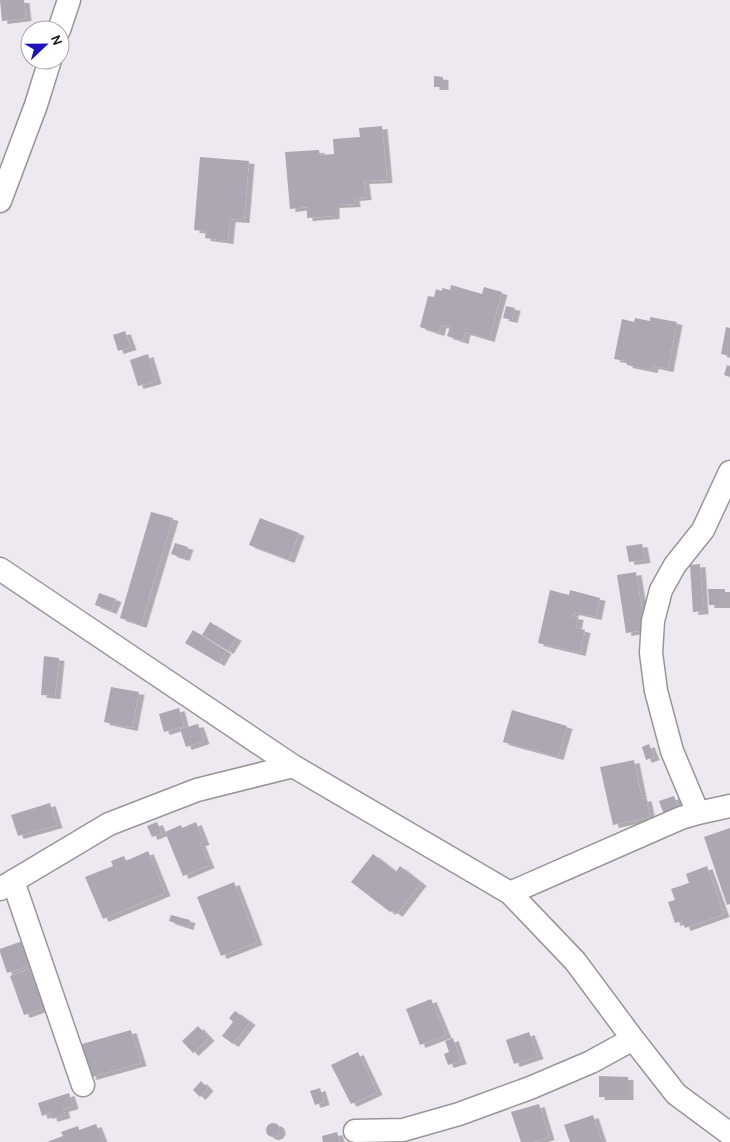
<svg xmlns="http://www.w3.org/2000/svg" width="730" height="1142" viewBox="0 0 730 1142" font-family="Karla,sans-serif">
  <defs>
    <filter id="shadow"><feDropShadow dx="5.5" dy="3" stdDeviation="0" flood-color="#0004"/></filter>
  </defs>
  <rect width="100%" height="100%" fill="#eee8f0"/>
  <path fill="#aca7b2" filter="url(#shadow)" d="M0,0H24L26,18L2,21Z
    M434,76L443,77V87H434Z
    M382,126L387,180L364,181L366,197L354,198L355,204L334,205V216L307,218V207L290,209L285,152L319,150L320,155L334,154L333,139L360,137L359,128Z
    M200,157L249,161L244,220L230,219L228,241L205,238L206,231L194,230Z
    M451,285L482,294L484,287L502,292L489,339L465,332L463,341L447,336L450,327L441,325L439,333L420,327L428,296L434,297L436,289L442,291V288L450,290Z
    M506,306L515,308L512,320L503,318Z
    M650,317L677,322L668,369L653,366L652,370L627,365V361L614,359L622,319L634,322L635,318L650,321Z
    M726,327L730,328V356L721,354Z
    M125,331L131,347L118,351L113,335Z
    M148,354L156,381L138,386L130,360Z
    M727,365L730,366V377L724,375Z
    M151,512L173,518L141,625L120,618Z
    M260,518L299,533L289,560L249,545Z
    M175,543L188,547L184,558L171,554Z
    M642,544L645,560L629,562L626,546Z
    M700,564L703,611L693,612L690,565Z
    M636,572L645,630L626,633L617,575Z
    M708,589H725V605H709Z
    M550,590L569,595L570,590L600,598L596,617L574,612L572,616L578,617L576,628L585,630L580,653L538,643Z
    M99,593L116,599L111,611L95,605Z
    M210,622L236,638L228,651L202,635Z
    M193,630L226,651L219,663L185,643Z
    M44,656L59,658L55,696L41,695Z
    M111,687L139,692L132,728L104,722Z
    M179,708L184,726L164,732L159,714Z
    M512,710L567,726L558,757L503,742Z
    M198,724L204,741L186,747L180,729Z
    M649,744L654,757L646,760L642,747Z
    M634,760L642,799L646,798L650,817L613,825L600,767Z
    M674,796L681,815L666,820L659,801Z
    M50,803L57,825L18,836L11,815Z
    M157,822L162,833L152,837L147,826Z
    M196,822L204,842L200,843L209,865L183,876L165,832L181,825L182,828Z
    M730,828V904L727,905L704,837Z
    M148,851L165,893L103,919L85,877L113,866L111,861L124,856L126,861Z
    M373,854L396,872L400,866L421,883L397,914L392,910L390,912L351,882Z
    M707,866L724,914L685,928L682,921L675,923L668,902L675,900L671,889L689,883L686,874Z
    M234,882L257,942L221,956L197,897Z
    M171,915L190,920L188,927L169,921Z
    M28,939L36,963L7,973L0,952V949Z
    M30,969L44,1008L24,1015L10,976Z
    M431,999L446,1035L420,1045L406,1009Z
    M235,1011L250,1022L233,1044L222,1036L233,1022L229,1018Z
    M198,1026L209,1038L193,1053L182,1041Z
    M131,1030L141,1063L91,1077L82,1044Z
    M529,1032L538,1056L514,1064L506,1040Z
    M453,1038L461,1061L448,1065L444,1054L449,1052L445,1041Z
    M358,1052L377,1092L351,1104L331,1065Z
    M599,1076L628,1077V1097H599Z
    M201,1081L208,1088L200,1097L193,1090Z
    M320,1088L324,1102L315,1105L310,1091Z
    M69,1093L73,1106L63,1109L65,1115L52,1119L50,1113L42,1116L38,1103Z
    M539,1104L549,1137L533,1142H521L511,1112Z
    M593,1115L602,1142H570L564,1125Z
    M266 1130a7 7 0 1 1 14 0a7 7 0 1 1-14 0Z
    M96,1124L103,1142H47L63,1136L61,1132L78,1126L79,1130Z
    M337,1132L340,1142H323L322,1136Z"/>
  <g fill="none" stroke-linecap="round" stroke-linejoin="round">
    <g stroke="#979797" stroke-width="25">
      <path id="street" d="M59,30L69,0
        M0,201L36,105L50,60
        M0,569L293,766L510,893L575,961L633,1039L676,1094L730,1134
        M698,813L672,751L656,691L651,653L653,621L661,590L675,565L703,530L730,472
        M13,881L83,1085
        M0,889L109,824L197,790L293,766
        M510,893L681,818L698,813L730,806
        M355,1131L403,1130L459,1114L530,1088L591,1062L633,1039"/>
    </g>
    <use href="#street" stroke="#fff" stroke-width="22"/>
  </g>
  <g transform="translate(45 45) rotate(68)"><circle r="24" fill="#ffffff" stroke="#a6a6a6"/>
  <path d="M0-4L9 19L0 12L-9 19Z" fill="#1e14bc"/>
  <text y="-8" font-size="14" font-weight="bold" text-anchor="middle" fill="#202020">N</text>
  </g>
</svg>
